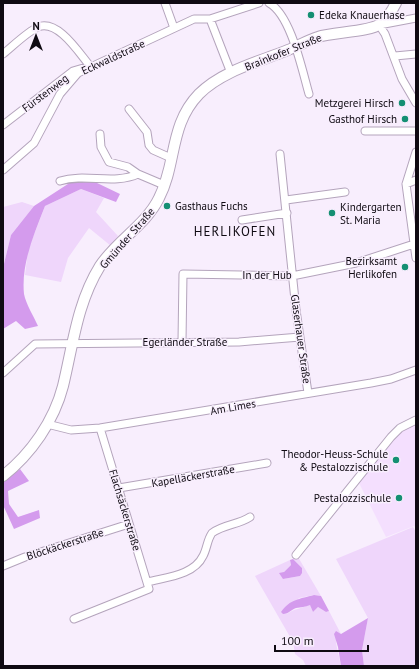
<svg xmlns="http://www.w3.org/2000/svg" width="419" height="669" viewBox="0 0 419 669" font-family="'PT Sans',sans-serif">
  <rect width="100%" height="100%" fill="#f8eefd"/>
  <path fill="#f4dffe" d="M416,423V528L414,526L386,537L358,481L393,439L402,430Z"/>
  <path fill="#efd6fb" d="M81,189L104,198L96,212L118,236L111,246L89,228L68,258L61,282L25,275L28,250L45,206Z
    M22,202L34,206L11,235L3,268V207Z
    M413,527L416,532V666H364L362,650L368,618L336,559Z
    M298,557L321,596L314,595L299,598L287,614C295,608 302,609 310,604L313,612L318,607L326,612L329,611L341,634L336,632V643L341,666H306L303,660L295,654L293,642L255,576L290,560L291,565L284,572L283,579L300,576L302,568L293,559Z"/>
  <path fill="#d49bed" d="M71,182H95L120,194L116,202L81,189L45,206C34,234 21,264 24,294C26,304 34,317 38,326L25,329L16,321L3,329V268L11,235L34,206Z
    M20,469L29,481L8,491L9,504L18,517L39,510L40,518L14,529L3,505V483Z
    M293,559L302,568V573L300,576L283,579L279,573L284,572L291,565L290,560Z
    M314,595L321,596L329,611L326,612L318,607L313,612L310,605C305,607 301,607 296,608C291,610 288,614 283,614L281,612C290,599 300,599 314,595Z
    M368,618L362,650L364,666H341L338,647L334,634L336,631L341,634Z"/>
  <g fill="none" stroke-linecap="round" stroke-linejoin="round">
    <g stroke="#b4a4bc" stroke-width="9">
      <path id="street" d="M165,3L174,28
        M269,3C291,15 302,70 309,94
        M416,18L379,25L385,34L402,79L416,103
        M210,19L231,73
        M3,54C13,46 27,32 38,27C58,19 79,53 90,66L73,71L3,125
        M395,56L416,54
        M129,109L147,132L149,145L153,150L171,158
        M365,131H416
        M100,134L101,147L109,162L128,167L138,174
        M416,152L406,184L416,258
        M280,154L296,310L308,393
        M3,170L34,143L60,94L78,73L194,19H210L259,3
        M60,181C85,173 114,185 138,174L164,185
        M406,184L416,180
        M286,200L345,192
        M242,220L287,213
        M182,341L183,274L292,276L356,263L414,244
        M3,373L35,344L239,342L300,337
        M47,424L71,430L100,428L371,383L391,379L416,370
        M119,488L267,463
        M296,555L391,437L400,428L416,420
        M3,566L25,557L129,524
        M148,582C167,577 194,575 203,556C207,549 207,540 212,533C224,524 238,525 250,517
        M74,619L149,589L100,428"/>
    </g>
    <g stroke="#b4a4bc" stroke-width="12">
      <path id="secondary" d="M3,476C31,454 54,421 63,386C73,345 77,303 100,266C116,241 146,225 159,198C177,163 169,125 199,94C222,71 258,62 288,50C298,46 308,40 318,37C333,32 370,32 380,24C387,19 392,11 396,3"/>
    </g>
    <use href="#street" stroke="#fff" stroke-width="7"/>
    <use href="#secondary" stroke="#fff" stroke-width="10"/>
  </g>
  <g fill="#148f73" stroke="#f8eefd" stroke-width="1.5">
    <circle cx="311" cy="15" r="4"/>
    <circle cx="402" cy="103" r="4"/>
    <circle cx="405" cy="119" r="4"/>
    <circle cx="167" cy="206" r="4"/>
    <circle cx="332" cy="213" r="4"/>
    <circle cx="405" cy="267" r="4"/>
    <circle cx="396" cy="460" r="4"/>
    <circle cx="399" cy="498" r="4"/>
  </g>
  <g text-anchor="middle" dominant-baseline="central" stroke-width="3" stroke-linejoin="round" paint-order="stroke">
    <g font-size="11" fill="#0f0a12" stroke="#f8eefd" text-anchor="end">
      <text x="319" y="15" text-anchor="start">Edeka Knauerhase</text>
      <text x="394" y="103">Metzgerei Hirsch</text>
      <text x="397" y="119">Gasthof Hirsch</text>
      <text x="175" y="206" text-anchor="start">Gasthaus Fuchs</text>
      <text x="340" y="207" text-anchor="start">Kindergarten<tspan x="340" dy="13">St. Maria</tspan></text>
      <text x="397" y="261">Bezirksamt<tspan x="397" dy="13">Herlikofen</tspan></text>
      <text x="388" y="454">Theodor-Heuss-Schule<tspan x="388" dy="13">&amp; Pestalozzischule</tspan></text>
      <text x="391" y="498">Pestalozzischule</text>
    </g>
    <g font-size="11" fill="#0f0a12" stroke="#f8eefd">
      <text transform="translate(283 52) rotate(-22)">Brainkofer Straße</text>
      <text transform="translate(113 57) rotate(-25)">Eckwaldstraße</text>
      <text transform="translate(45 93) rotate(-37)">Fürstenweg</text>
      <text transform="translate(127 238) rotate(-49)">Gmünder Straße</text>
      <text x="267" y="275">In der Hub</text>
      <text transform="translate(301 339) rotate(82)">Glaserhauer Straße</text>
      <text x="185" y="342">Egerländer Straße</text>
      <text transform="translate(233 407) rotate(-10)">Am Limes</text>
      <text transform="translate(193 476) rotate(-10)">Kapelläckerstraße</text>
      <text transform="translate(125 510) rotate(73)">Flachsäckerstraße</text>
      <text transform="translate(65 544) rotate(-18)">Blöckäckerstraße</text>
    </g>
    <g font-size="13" letter-spacing="1" fill="#0f0a12" stroke="#f8eefd">
      <text x="235" y="231">HERLIKOFEN</text>
    </g>
  </g>
  <rect width="419" height="669" fill="none" stroke="#0f0a12" stroke-width="8"/>
  <g transform="translate(36 36)" stroke="#f8eefd" stroke-width="3" paint-order="stroke">
  <path d="M0-3L7 15L0 10L-7 15Z" fill="#0f0a12"/>
  <text y="-6" font-size="11" font-weight="bold" text-anchor="middle" fill="#0f0a12">N</text>
  </g>
  <path d="M275 645v6h93v-6" fill="none" stroke="#0f0a12" stroke-width="2"/>
  <text x="281" y="645" font-size="12" fill="#0f0a12" stroke="#f8eefd" stroke-width="3" paint-order="stroke">100 m</text>
</svg>
